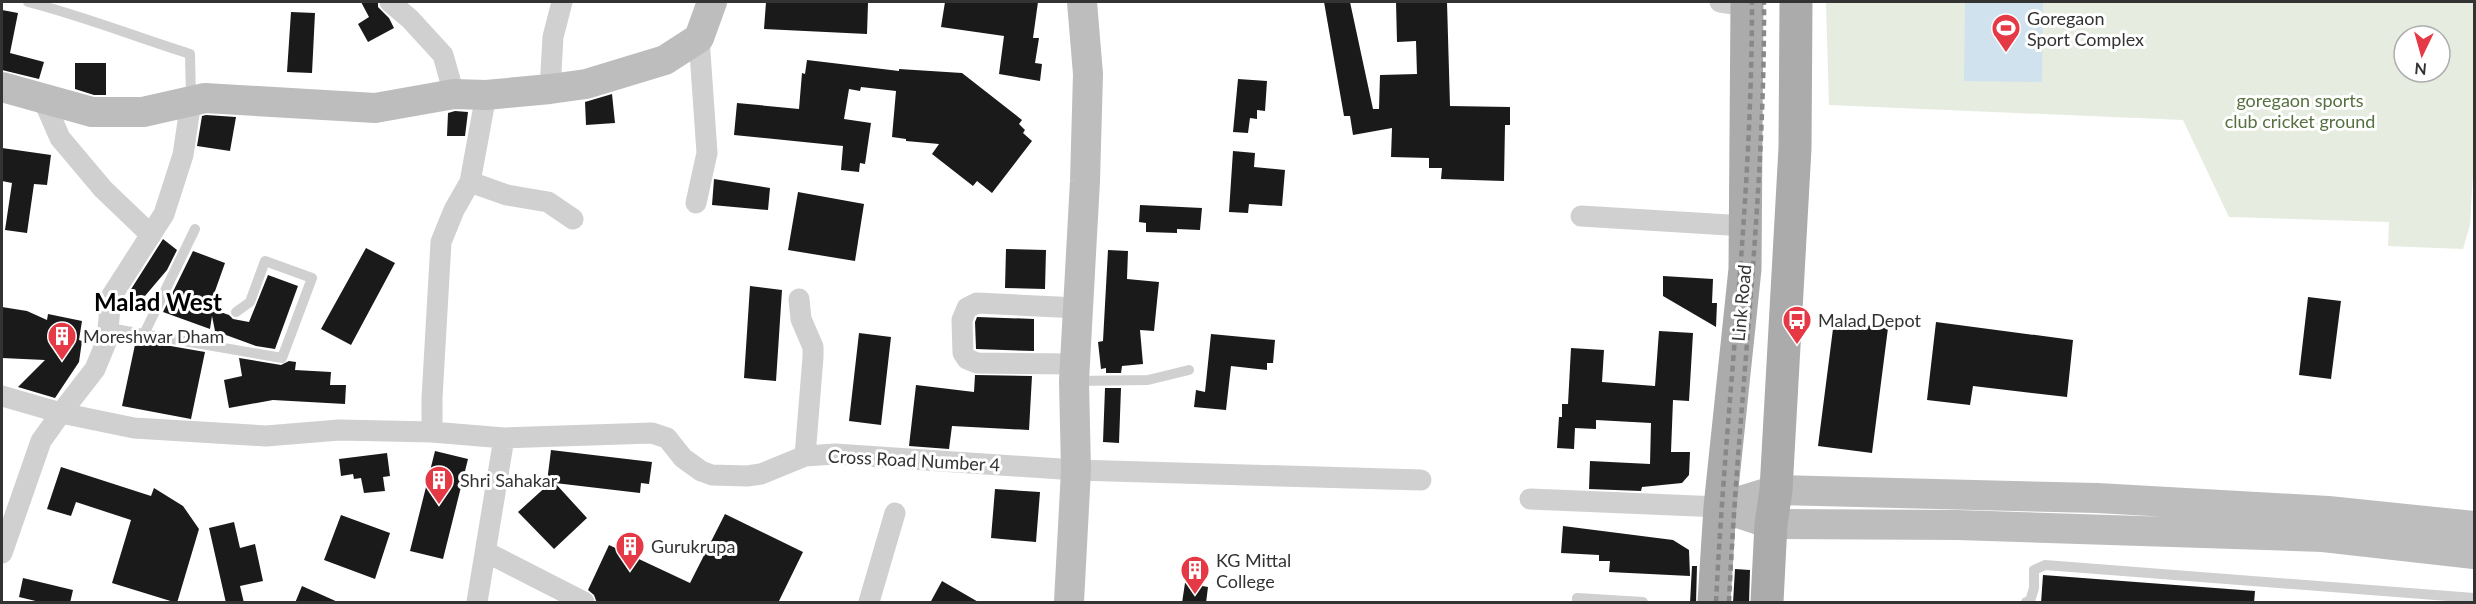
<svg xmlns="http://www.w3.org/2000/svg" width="2476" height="604" viewBox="0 0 2476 604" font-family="Lato,sans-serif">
  <rect width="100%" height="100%" fill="#fff"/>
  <path fill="#e6ecdf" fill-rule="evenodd" d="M1826,2H2474V157L2470,225L2463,249L2388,246L2389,222L2229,217L2183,120L1829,105ZM2404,36H2440V72H2404Z"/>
  <path fill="#cfe2ee" d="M1965,2H2043L2042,82L1964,81Z"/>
  <path fill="#1a1a1a" d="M361,2H378V7L389,18L394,28L368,42L358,24L369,17Z
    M766,2L868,3L867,34L764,29Z
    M945,2H1038L1033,38H1039L1035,63L1042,64L1040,81L999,74L1004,36L941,27Z
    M1324,2H1350L1373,109H1379L1380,75L1417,74L1416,41L1397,42L1396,2H1447L1450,106L1510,107V125H1505L1504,181L1441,179L1442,168H1429V158L1391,157L1392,128L1353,135L1350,116H1344Z
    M2,10L18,13L10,53L44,62L39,79L2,70Z
    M291,12L315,13L312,73L287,72Z
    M807,60L899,71V69L962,73L1022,120L1019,124L1025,130L1023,133L1032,141L992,193L977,181L973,186L932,154L939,144L906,141V139L892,137L896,91L861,87L860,91L849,89L844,119L871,123L865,164L860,163L859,172L841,170L843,146L734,135L737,103L799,109L802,73L805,74Z
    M75,63H106V95H94L75,89Z
    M1238,79L1267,81L1265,111L1257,110V119L1250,118L1248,133L1233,132Z
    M612,94L615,123L586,125L585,102Z
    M455,111L468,112L465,136H447L448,113Z
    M206,115L236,117L230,151L197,146L202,116Z
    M2,148L51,155L47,185L34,184L27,233L5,230L12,183L2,181Z
    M1233,151L1255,153L1254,167L1285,170L1282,206L1249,204L1248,213L1229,212Z
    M714,179L770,188L768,210L712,205Z
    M798,192L864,204L855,261L788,250Z
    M1140,205L1202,208L1200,230L1177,229V233L1146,232V223L1139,222Z
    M163,239L177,250L167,270L139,303L128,294Z
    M366,248L395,263L351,345L321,329Z
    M1006,249L1046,250L1045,289L1005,288Z
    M1108,250L1128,251L1127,279L1159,282L1154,331L1140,330L1143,364L1122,366L1121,373H1106V368L1101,369L1098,342L1103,341Z
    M193,251L225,263L209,308L229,315L233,319L249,322L268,275L298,286L275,349L256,346L215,331L212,316L210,329L163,312Z
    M1663,276L1713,279L1712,303H1717L1716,327L1663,296Z
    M750,286L782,290L776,381L744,378Z
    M2308,297L2341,301L2331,379L2299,375Z
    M2,307L27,311L47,320L48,314L82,321L79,340L82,341L79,362L55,398L18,387L45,360L2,358Z
    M977,317L1034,319V351L976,349L975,322Z
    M1834,321L1888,328L1872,453L1818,446Z
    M1936,322L2073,340L2067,397L1973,386L1970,405L1927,400Z
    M1659,331L1693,333L1689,401L1673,400L1671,452H1690L1689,475L1682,483L1642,487L1641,491L1589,489L1590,461L1650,464L1651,423L1596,420V429L1575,428L1574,449L1557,448L1559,417H1562V404H1568L1571,348L1604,350L1602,382L1655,386Z
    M859,333L891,337L881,425L849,421Z
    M1211,334L1275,340L1273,363H1267V370L1231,366L1226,410L1194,407L1196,390L1205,392Z
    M136,340L205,352L191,419L122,406Z
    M239,358L281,365L289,361L296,362L295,370L331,372L330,385H346L345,404L273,400L229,408L224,380L242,376Z
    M975,375L1032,376L1029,430L952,426L949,449L909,446L916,385L974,392Z
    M1105,388H1121L1119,443L1103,442Z
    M551,450L652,462L649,484L641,483L640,493L555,483L587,518L554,549L518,512L550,483L547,482Z
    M435,451L468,459L443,559L410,551Z
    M387,453L390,476L383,477L385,491L364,493L361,478L354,479L353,474L341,476L339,459Z
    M61,467L151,496L154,488L183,506L199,529L177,603L112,583L131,520L76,502L71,516L47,509Z
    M995,489L1040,492L1036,542L991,538Z
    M725,514L803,552L778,603H597L594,595L588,590L609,545L690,583Z
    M341,515L390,533L375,579L324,560Z
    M234,522L240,548L255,544L263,581L240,586L244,603H226L209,528Z
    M1563,526L1673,540L1689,550L1690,576L1609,572L1610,561H1599V555L1561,553Z
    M1692,566H1697L1696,603H1690Z
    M1735,569L1750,570L1749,603H1733Z
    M2043,575L2255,591L2254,603H2041Z
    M23,578L73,590L70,603H44L19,597Z
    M942,581L980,603H930Z
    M1185,583L1208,587L1206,603H1182Z
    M302,586L340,603H295Z"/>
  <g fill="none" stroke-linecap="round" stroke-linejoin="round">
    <path stroke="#d0d0d0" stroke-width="10" d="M28,2C83,16 136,37 190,54L191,100
      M109,328L282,358L312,278L265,261L250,302L236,312
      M145,332L195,229
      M1077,381L1148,380L1189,370
      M1577,602V598L1643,602
      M2026,602L2030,601L2034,588V570L2045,565L2474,598"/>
    <path stroke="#d0d0d0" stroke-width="21" d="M390,2L410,19L443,55L454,94
      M1720,2L1747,6
      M550,89L553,37L562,2
      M43,99L60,138L103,189L151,235
      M470,182L507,195L548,202L573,219
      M696,203L707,153L699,38
      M1581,216L1745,226
      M799,299L801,319L813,347V357L805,456
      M1075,364L977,363L967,359L963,353L962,320L967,308L977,303L1078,308
      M2,396L61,413L95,369L107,340L111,297L164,214L183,155L191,101
      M432,432V398L441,242L454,210L470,182L486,95
      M1530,499L1720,507
      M486,552L584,602
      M2,553L41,441L61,413L134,428L266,436L339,430L432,432L504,438L652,433L667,438L683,458L701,471L712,475L747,476L761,474L805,456L835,454L1076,470L1421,480
      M477,602L504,438
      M869,602L895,513"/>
    <path stroke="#bdbdbd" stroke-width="30" d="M2,87L92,112H143L205,98L375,108L454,94L486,95L550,89L586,84L665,60L699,38L712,2
      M1720,507L1771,524L1958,525L2323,537L2474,554
      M1720,507L1776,490L2097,498L2328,511L2474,526
      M1069,602L1076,470L1074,381L1085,181L1088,74L1082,2"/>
    <path stroke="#ababab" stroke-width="33" d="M1714,602L1720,507L1745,269L1747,2
      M1767,602L1771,524L1776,490L1795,148L1796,2"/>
    <path stroke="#888" stroke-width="4.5" stroke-dasharray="6 4.5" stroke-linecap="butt" d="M1716,602C1726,402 1752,203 1752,2
      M1729,602C1738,402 1765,203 1764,2"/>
  </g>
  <defs>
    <g id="stadium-pin" transform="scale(1.5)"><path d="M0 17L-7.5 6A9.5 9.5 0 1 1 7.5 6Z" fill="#e63946" stroke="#fff"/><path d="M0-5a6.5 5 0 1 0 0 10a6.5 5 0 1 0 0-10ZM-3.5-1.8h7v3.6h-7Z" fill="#fff"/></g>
    <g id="bus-pin" transform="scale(1.5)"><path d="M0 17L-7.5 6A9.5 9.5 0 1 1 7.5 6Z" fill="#e63946" stroke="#fff"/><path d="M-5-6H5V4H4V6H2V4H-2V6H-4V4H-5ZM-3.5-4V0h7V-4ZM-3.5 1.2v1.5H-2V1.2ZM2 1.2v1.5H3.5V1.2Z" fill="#fff"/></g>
    <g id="building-pin" transform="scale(1.5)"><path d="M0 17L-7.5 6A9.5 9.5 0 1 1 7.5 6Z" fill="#e63946" stroke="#fff"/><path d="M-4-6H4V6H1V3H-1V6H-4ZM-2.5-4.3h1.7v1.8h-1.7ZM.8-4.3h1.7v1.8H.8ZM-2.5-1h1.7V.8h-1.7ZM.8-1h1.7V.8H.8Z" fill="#fff"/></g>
  </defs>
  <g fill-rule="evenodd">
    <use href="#stadium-pin" x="2006" y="28"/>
    <use href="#bus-pin" x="1797" y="320"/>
    <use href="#building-pin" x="62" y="336"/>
    <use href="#building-pin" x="439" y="480"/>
    <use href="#building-pin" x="630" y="546"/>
    <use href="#building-pin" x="1195" y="570"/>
  </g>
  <g text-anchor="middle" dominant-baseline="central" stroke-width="6" stroke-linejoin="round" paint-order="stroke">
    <g font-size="18" fill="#333" stroke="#fff" text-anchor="start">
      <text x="2027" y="18">Goregaon<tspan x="2027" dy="21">Sport Complex</tspan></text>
      <text x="1818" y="320">Malad Depot</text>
      <text x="83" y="336">Moreshwar Dham</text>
      <text x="460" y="480">Shri Sahakar</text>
      <text x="651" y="546">Gurukrupa</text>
      <text x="1216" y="560">KG Mittal<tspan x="1216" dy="21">College</tspan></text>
    </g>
    <g font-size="18" fill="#56703f" stroke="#fff">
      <text x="2300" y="100">goregaon sports<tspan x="2300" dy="21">club cricket ground</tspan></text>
    </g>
    <g font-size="18" fill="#333" stroke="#fff">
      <text transform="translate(1741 303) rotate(-85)">Link Road</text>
      <text transform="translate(914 460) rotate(3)">Cross Road Number 4</text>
    </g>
    <g font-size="24" font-weight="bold" fill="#000" stroke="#fff">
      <text x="158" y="301">Malad West</text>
    </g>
  </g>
  <rect width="2476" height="604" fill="none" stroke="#333333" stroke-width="6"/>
  <g transform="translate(2422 54) rotate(185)"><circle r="28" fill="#ffffff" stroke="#adadad" stroke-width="1.5"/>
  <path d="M0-4.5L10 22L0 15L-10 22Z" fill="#e63946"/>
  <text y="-9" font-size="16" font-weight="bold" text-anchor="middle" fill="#333333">N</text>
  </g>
</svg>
